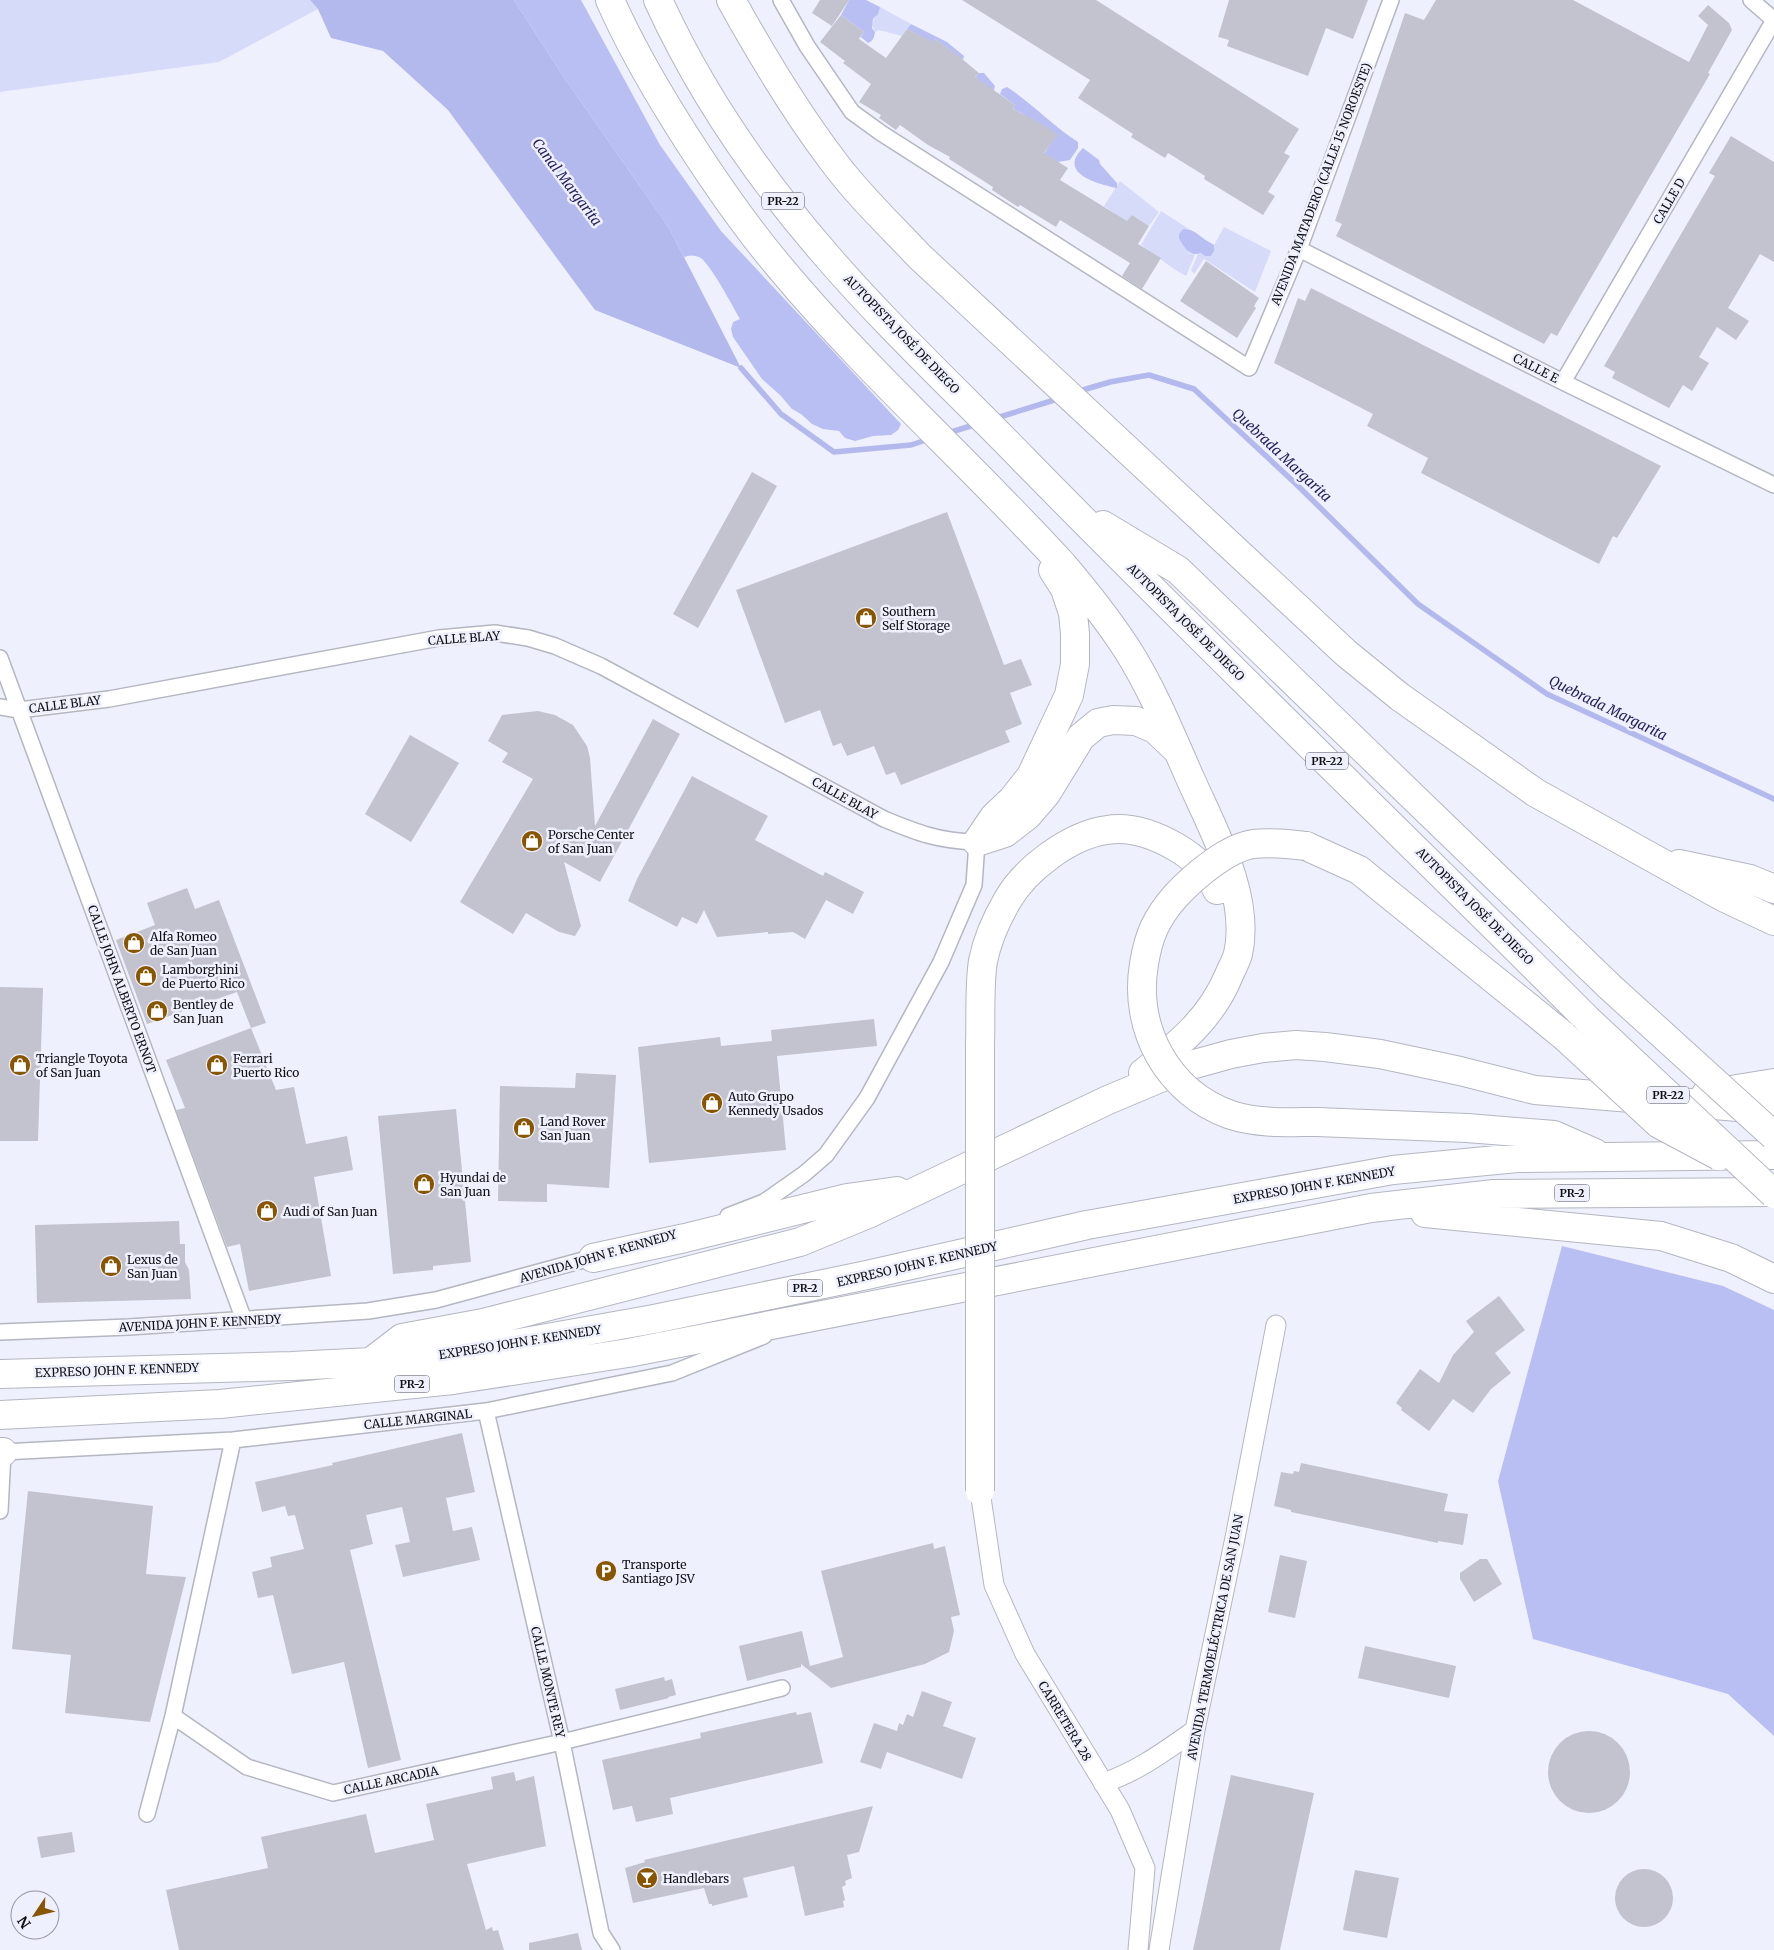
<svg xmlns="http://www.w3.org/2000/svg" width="1774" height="1950" viewBox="0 0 1774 1950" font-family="Merriweather,serif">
  <rect width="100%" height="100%" fill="#eff0fd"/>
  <path fill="#d7dbfa" d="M0,0H310L318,9L219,62L0,92Z
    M880,7L911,24L902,36L879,30L875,32L872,24Z
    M1120,181L1159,212L1149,226L1132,215L1127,222L1104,206Z
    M1161,211L1189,229H1183L1179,239L1189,253L1195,255L1186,276C1169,267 1156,255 1141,245Z
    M1224,227L1271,251L1255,292L1204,259L1194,274L1191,270L1198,254L1202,253L1205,256H1211L1214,251V245Z"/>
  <path fill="#b9bff3" d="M514,0H581L660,145L721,231L901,424L898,430L891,435L873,436L855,441L845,438L839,431L823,429L812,424L801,414L792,409L780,395L762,379L733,337L731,329L733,322L740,319C733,307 709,261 699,257C694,255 689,255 684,257L669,228L561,73Z
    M849,0H866L880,7L878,14L873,19L872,28L875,32C874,38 873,41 868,43L861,37L864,32L841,15Z
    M911,24L947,42L964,56L963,60L935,39L933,43L907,29Z
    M979,73H984L995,86L994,90L977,114L973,80Z
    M1007,87C1032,103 1053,126 1078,142V148L1070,160L1058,162L1043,155L1057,135L1022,121L1025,115L1013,109L1015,105L1000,94L1002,89Z
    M1083,148L1099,160L1100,164L1117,183V188C1097,184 1057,173 1083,148Z
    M1183,229C1193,229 1196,233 1203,238C1206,241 1210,242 1214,245V251L1211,256H1205L1201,253C1189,257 1185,248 1179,239V234Z
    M1562,1246L1723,1286L1774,1310V1736L1728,1694L1533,1639L1498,1481Z"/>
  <path fill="#b4b9ed" d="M310,0H514L561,73L669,228L741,368L595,310L448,110L383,51L331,38L318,9Z"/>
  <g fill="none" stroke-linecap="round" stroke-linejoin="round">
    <path stroke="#b4b9ed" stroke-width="5.5" d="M741,368L781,414L834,452L911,445L929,439
      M1076,392L1110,382L1149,375L1194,389L1295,483L1418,604L1547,694L1774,799
      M993,419L1061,398
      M948,433L977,424"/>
  </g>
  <path fill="#c2c3cf" d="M820,0H849L832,26L812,13Z
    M962,0H1096L1299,129L1284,153L1290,156L1268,192L1275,196L1263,215L1204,179L1205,176L1168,153L1165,158L1131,137L1133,134L1078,98L1090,80Z
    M1229,0H1368L1353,39L1326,28L1308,76L1227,46L1229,40L1218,37Z
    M1436,0H1573L1689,62L1708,25L1698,16L1708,5L1729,23L1732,30L1708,73L1710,74L1557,336L1551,333L1544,344L1336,236L1342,224L1335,221L1405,13L1424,20Z
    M841,15L864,32L859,39L886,58L907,29L933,42L935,39L961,58L979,73L975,77L1015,105L1013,109L1037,121L1058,135L1044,153L1068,168L1060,180L1127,221L1132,215L1149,226L1138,244L1161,258L1142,289L1122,276L1130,263L1060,220L1056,227L1020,205L1018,207L992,190L993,187L949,159L950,157L928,145L900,125L896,130L879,118L881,115L859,102L871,84L843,63L845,61L820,42Z
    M1731,136L1774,162V262L1760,254L1728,308L1749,321L1736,340L1717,327L1699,357L1709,363L1692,391L1683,385L1669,408L1612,378L1615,372L1604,366L1715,176L1709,173Z
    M1206,261L1259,298L1254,306L1256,308L1237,338L1180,301Z
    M1311,288L1661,466L1617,538L1613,536L1599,564L1421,473L1428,458L1367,426L1373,414L1274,363L1298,298L1305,301Z
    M752,472L777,486L698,628L673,614Z
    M947,512L1004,665L1021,659L1032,685L1010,693L1022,724L1005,731L1010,742L901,785L895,772L886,775L874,746L847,756L841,743L833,746L820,710L785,723L736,590Z
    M538,711L555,715L573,725L587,746L590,758L595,826L653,719L680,734L600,882L564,862L581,926L575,936L559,932L526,913L513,934L460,902L533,779L502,762L508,753L488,741L502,715Z
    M410,735L459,763L411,842L365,814Z
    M692,776L768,816L755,840L823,876L825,872L864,892L853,914L826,900L805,939L793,932L768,934V932L717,937L704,910L697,924L682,917L677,927L628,901L637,879Z
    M187,888L195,909L219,900L266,1023L251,1028L237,992L147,1024L116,940L155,925L147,903Z
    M0,987L43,988L38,1141H0Z
    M874,1019L877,1046L777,1056L786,1150L649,1163L638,1047L720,1037L721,1046L772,1041L771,1030Z
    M251,1028L276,1090L294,1087L306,1144L347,1136L353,1170L314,1177L331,1276L249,1291L240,1244L227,1247L176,1110L185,1108L166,1060Z
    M576,1073L616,1075L609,1188L547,1184V1202L498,1201L500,1086L575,1088Z
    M456,1109L471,1262L433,1266V1270L393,1274L378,1116Z
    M179,1221L180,1244H185V1262L189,1270L191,1299L37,1303L35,1225Z
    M1499,1296L1525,1330L1495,1353L1511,1373L1491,1389L1473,1413L1453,1399L1429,1431L1401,1410L1402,1408L1396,1403L1420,1369L1439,1383L1453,1355L1474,1332L1466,1321Z
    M462,1433L475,1492L446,1498L453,1531L472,1527L480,1560L403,1577L395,1545L410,1542L402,1507L366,1515L373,1544L350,1550L401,1760L368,1768L344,1662L292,1674L273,1595L258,1598L252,1572L272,1567L270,1557L304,1549L295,1515L288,1516L285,1506L262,1512L255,1482L333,1465L332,1463Z
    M1301,1463L1448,1494L1444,1511L1468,1514L1463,1545L1438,1541V1543L1291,1512V1510L1274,1506L1281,1472L1293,1474L1294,1471L1299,1472Z
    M28,1491L153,1506L146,1574L186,1577L150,1722L65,1713L71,1655L12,1649Z
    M933,1543L934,1549L945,1546L960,1615L951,1617L954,1631L949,1652L925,1664L831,1688L801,1664V1667L747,1681L739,1646L802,1631L810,1666L843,1657L821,1571Z
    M1280,1555L1307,1561L1295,1618L1268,1612Z
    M1480,1559H1487L1502,1584L1474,1602L1460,1579V1573Z
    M1365,1646L1456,1666L1449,1698L1358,1678Z
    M664,1677L665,1681L672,1679L676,1695L668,1697L669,1698L620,1710L615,1689Z
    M922,1691L952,1702L943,1726L976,1738L962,1779L887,1752L881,1769L860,1762L874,1723L897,1731L899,1723L903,1725L907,1714L913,1717Z
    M796,1712L797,1715L811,1712L823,1763L670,1798L673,1814L636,1822L632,1806L613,1810L602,1760L701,1738L700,1733Z
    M1548 1772a41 41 0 1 1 82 0a41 41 0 1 1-82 0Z
    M514,1772L516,1781L534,1776L546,1846L467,1864L486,1930L492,1927L493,1931L498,1930L504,1950H179L166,1890L268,1868L261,1837L366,1814L375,1853L434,1840L426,1804L493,1789L491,1777Z
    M1231,1775L1314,1793L1280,1950H1193Z
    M873,1806L859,1852L847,1855L852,1878L845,1881L846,1885L842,1887L845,1900L843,1901L844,1907L805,1916L794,1866L743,1878L748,1897L712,1906V1904H709L704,1888L633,1903L625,1868L645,1862L644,1860Z
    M72,1832L75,1852L41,1858L37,1837Z
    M1615 1898a29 29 0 1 1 58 0a29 29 0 1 1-58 0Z
    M1355,1870L1399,1878L1387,1938L1343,1930Z
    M578,1933L582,1950H529V1943Z"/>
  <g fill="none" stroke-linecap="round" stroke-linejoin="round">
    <g stroke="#b4b6c1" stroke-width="18">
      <path id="minor" d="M781,0L807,46L852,112L881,133L1249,368L1299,249L1391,0
        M1751,0L1774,20
        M1299,249L1563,382L1774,485
        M1563,382L1774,20
        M0,658L244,1320
        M0,707L19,710L109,699L439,638L495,633L528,638L555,646L601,666L884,819C918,833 938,841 977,842L974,885L941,962L867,1098L826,1155L804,1174L764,1202L728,1216
        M0,1332L129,1327L368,1311L436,1300L598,1256
        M486,1411L562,1742L601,1933L612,1950
        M0,1511L3,1452L233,1440L486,1411L672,1373L764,1336
        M173,1716L247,1767L333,1793L562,1742L782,1688
        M147,1814L173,1716L233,1440"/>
    </g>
    <g stroke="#b4b6c1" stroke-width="21">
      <path id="tertiary" d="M980,1491L994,1585L1025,1654L1120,1810L1145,1868L1138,1950
        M1103,1783C1137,1772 1165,1751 1195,1730
        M1159,1950L1195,1730L1235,1538L1276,1325"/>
    </g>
    <g stroke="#b4b6c1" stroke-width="30">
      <path id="motorway" d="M610,0C629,43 652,83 677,123C709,174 743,224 782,270C869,374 972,465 1063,565C1086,592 1108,620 1127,649C1153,690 1171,735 1190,778C1213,830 1251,896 1238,954C1236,961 1232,968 1229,975C1211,1019 1179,1044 1143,1073
        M658,0C700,92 760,179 826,255C888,327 958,392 1024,460C1209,649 1400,832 1587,1019
        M731,0C761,54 795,111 833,161C858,195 890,225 919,256L1347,654L1400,697L1536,793L1723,897L1774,921
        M1103,525L1178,570L1610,987
        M977,842L994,817L1012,800L1031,776L1069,695L1075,664V634L1073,613L1065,589L1053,570
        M977,842L1005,833L1028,815L1046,794L1081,737L1098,723L1113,720L1136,721L1155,729L1176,749
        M1306,846L1359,870L1564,1036
        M1679,864L1750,879L1774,889
        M980,1044C981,1019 979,985 983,961C987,941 997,918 1007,901C1025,869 1070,835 1107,830C1131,826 1155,835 1176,847C1193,857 1209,871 1217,890
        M1706,1094L1774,1083
        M1317,1122L1467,1128L1554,1135L1595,1153
        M1425,1213L1661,1236L1731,1258L1774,1279
        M593,1258L685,1238L847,1198L897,1191
        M372,1361L402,1338L483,1323L800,1242L868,1214L1108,1100L1191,1065L1231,1054L1263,1048L1296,1045L1325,1047L1380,1054L1460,1071L1535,1090L1774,1110
        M0,1374L292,1366L371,1362L491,1348L654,1319L867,1275L1087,1225L1393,1170L1517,1158L1774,1155
        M0,1415L220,1404L453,1380L628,1353L1371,1208L1494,1194L1774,1192
        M0,1452H3"/>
    </g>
    <use href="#minor" stroke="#fff" stroke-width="15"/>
    <use href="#tertiary" stroke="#fff" stroke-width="19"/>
    <use href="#motorway" stroke="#fff" stroke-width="28"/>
    <g stroke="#b4b6c1" stroke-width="30" stroke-linecap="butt">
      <path id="motorway-bridge" d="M1306,846C1288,844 1271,842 1253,844C1234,847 1215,861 1200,873C1181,889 1165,905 1154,928C1149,939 1146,952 1144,964C1133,1029 1168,1093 1231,1115C1259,1124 1289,1122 1317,1122
        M1610,987L1774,1136
        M1587,1019L1774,1194
        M1564,1036L1659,1124L1719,1156
        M980,1044V1491"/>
    </g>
    <use href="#motorway-bridge" stroke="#fff" stroke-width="28"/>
  </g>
  <defs>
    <g id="shop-disc" transform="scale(1.125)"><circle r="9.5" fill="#850" stroke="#eff0fd"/><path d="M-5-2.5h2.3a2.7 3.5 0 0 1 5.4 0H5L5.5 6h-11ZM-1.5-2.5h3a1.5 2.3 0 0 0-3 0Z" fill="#fff"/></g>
    <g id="parking-disc" transform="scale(1.125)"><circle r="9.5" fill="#850" stroke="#eff0fd"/><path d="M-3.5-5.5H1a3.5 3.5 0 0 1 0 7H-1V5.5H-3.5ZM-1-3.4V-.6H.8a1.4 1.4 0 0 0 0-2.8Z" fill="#fff"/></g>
    <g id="bar-disc" transform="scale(1.125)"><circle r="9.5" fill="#850" stroke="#eff0fd"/><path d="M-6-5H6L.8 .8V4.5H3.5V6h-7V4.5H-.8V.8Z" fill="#fff"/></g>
  </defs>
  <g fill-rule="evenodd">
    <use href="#shop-disc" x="866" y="618"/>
    <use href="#shop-disc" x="532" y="841"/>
    <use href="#shop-disc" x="134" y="943"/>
    <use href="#shop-disc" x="146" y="976"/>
    <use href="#shop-disc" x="157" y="1011"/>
    <use href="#shop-disc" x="20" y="1065"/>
    <use href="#shop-disc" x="217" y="1065"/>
    <use href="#shop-disc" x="712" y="1103"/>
    <use href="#shop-disc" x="524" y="1128"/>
    <use href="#shop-disc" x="424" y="1184"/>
    <use href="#shop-disc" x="267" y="1211"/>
    <use href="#shop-disc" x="111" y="1266"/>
    <use href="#parking-disc" x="606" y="1571"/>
    <use href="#bar-disc" x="647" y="1878"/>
  </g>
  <g text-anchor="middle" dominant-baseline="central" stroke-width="5" stroke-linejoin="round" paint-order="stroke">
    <g fill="#eff0fd" stroke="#52535a" stroke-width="1">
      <rect x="762" y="192.5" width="42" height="17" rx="4"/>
      <rect x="1306" y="752.5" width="42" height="17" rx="4"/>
      <rect x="1647" y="1086.5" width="42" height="17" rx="4"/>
      <rect x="1554.5" y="1184.5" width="35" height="17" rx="4"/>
      <rect x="787.5" y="1279.5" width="35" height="17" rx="4"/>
      <rect x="394.5" y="1375.5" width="35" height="17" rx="4"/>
    </g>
    <g font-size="11" font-weight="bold" fill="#0f1014">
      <text x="783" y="201">PR-22</text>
      <text x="1327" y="761">PR-22</text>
      <text x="1668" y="1095">PR-22</text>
      <text x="1572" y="1193">PR-2</text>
      <text x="805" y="1288">PR-2</text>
      <text x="412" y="1384">PR-2</text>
    </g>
    <g font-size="12" fill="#0f1014" stroke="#eff0fd">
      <text transform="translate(1321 184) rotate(-69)">AVENIDA MATADERO (CALLE 15 NOROESTE)</text>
      <text transform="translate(1669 201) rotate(-60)">CALLE D</text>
      <text transform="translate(902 334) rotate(46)">AUTOPISTA JOSÉ DE DIEGO</text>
      <text transform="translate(1536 368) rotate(27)">CALLE E</text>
      <text transform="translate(1186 622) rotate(45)">AUTOPISTA JOSÉ DE DIEGO</text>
      <text transform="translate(464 638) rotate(-4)">CALLE BLAY</text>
      <text transform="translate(65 704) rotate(-7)">CALLE BLAY</text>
      <text transform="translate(845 798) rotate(29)">CALLE BLAY</text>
      <text transform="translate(1475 906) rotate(45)">AUTOPISTA JOSÉ DE DIEGO</text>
      <text transform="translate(122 989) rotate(70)">CALLE JOHN ALBERTO ERNOT</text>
      <text transform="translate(1314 1185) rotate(-10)">EXPRESO JOHN F. KENNEDY</text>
      <text transform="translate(598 1256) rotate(-16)">AVENIDA JOHN F. KENNEDY</text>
      <text transform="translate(917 1264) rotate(-13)">EXPRESO JOHN F. KENNEDY</text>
      <text transform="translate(200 1323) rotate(-3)">AVENIDA JOHN F. KENNEDY</text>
      <text transform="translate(520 1342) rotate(-9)">EXPRESO JOHN F. KENNEDY</text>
      <text transform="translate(117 1370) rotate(-2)">EXPRESO JOHN F. KENNEDY</text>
      <text transform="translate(418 1419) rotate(-6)">CALLE MARGINAL</text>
      <text transform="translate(1215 1637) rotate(-79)">AVENIDA TERMOELÉCTRICA DE SAN JUAN</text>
      <text transform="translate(548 1682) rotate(77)">CALLE MONTE REY</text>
      <text transform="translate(1065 1721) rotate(59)">CARRETERA 28</text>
      <text transform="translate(391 1780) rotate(-12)">CALLE ARCADIA</text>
    </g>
    <g font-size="12" fill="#0f1014" stroke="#eff0fd" text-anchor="start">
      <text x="882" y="611">Southern<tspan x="882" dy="14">Self Storage</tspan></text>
      <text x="548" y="834">Porsche Center<tspan x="548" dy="14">of San Juan</tspan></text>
      <text x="150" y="936">Alfa Romeo<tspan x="150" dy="14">de San Juan</tspan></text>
      <text x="162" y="969">Lamborghini<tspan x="162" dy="14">de Puerto Rico</tspan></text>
      <text x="173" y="1004">Bentley de<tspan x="173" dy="14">San Juan</tspan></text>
      <text x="36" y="1058">Triangle Toyota<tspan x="36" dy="14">of San Juan</tspan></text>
      <text x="233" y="1058">Ferrari<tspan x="233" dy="14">Puerto Rico</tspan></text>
      <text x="728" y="1096">Auto Grupo<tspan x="728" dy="14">Kennedy Usados</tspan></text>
      <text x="540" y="1121">Land Rover<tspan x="540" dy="14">San Juan</tspan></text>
      <text x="440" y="1177">Hyundai de<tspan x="440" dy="14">San Juan</tspan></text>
      <text x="283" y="1211">Audi of San Juan</text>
      <text x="127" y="1259">Lexus de<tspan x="127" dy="14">San Juan</tspan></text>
      <text x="622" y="1564">Transporte<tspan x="622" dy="14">Santiago JSV</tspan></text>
      <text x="663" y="1878">Handlebars</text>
    </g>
    <g font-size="14" font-style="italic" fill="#221f5a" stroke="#eff0fd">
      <text transform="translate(567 182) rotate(53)">Canal Margarita</text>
      <text transform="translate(1282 455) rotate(43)">Quebrada Margarita</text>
      <text transform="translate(1608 708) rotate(26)">Quebrada Margarita</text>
    </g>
  </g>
  <g transform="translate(35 1915) rotate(235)"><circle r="24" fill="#eff0fd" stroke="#9596a0"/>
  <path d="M0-4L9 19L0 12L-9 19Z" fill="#885500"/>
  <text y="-8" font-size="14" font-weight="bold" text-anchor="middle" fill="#0f1014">N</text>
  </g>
</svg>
